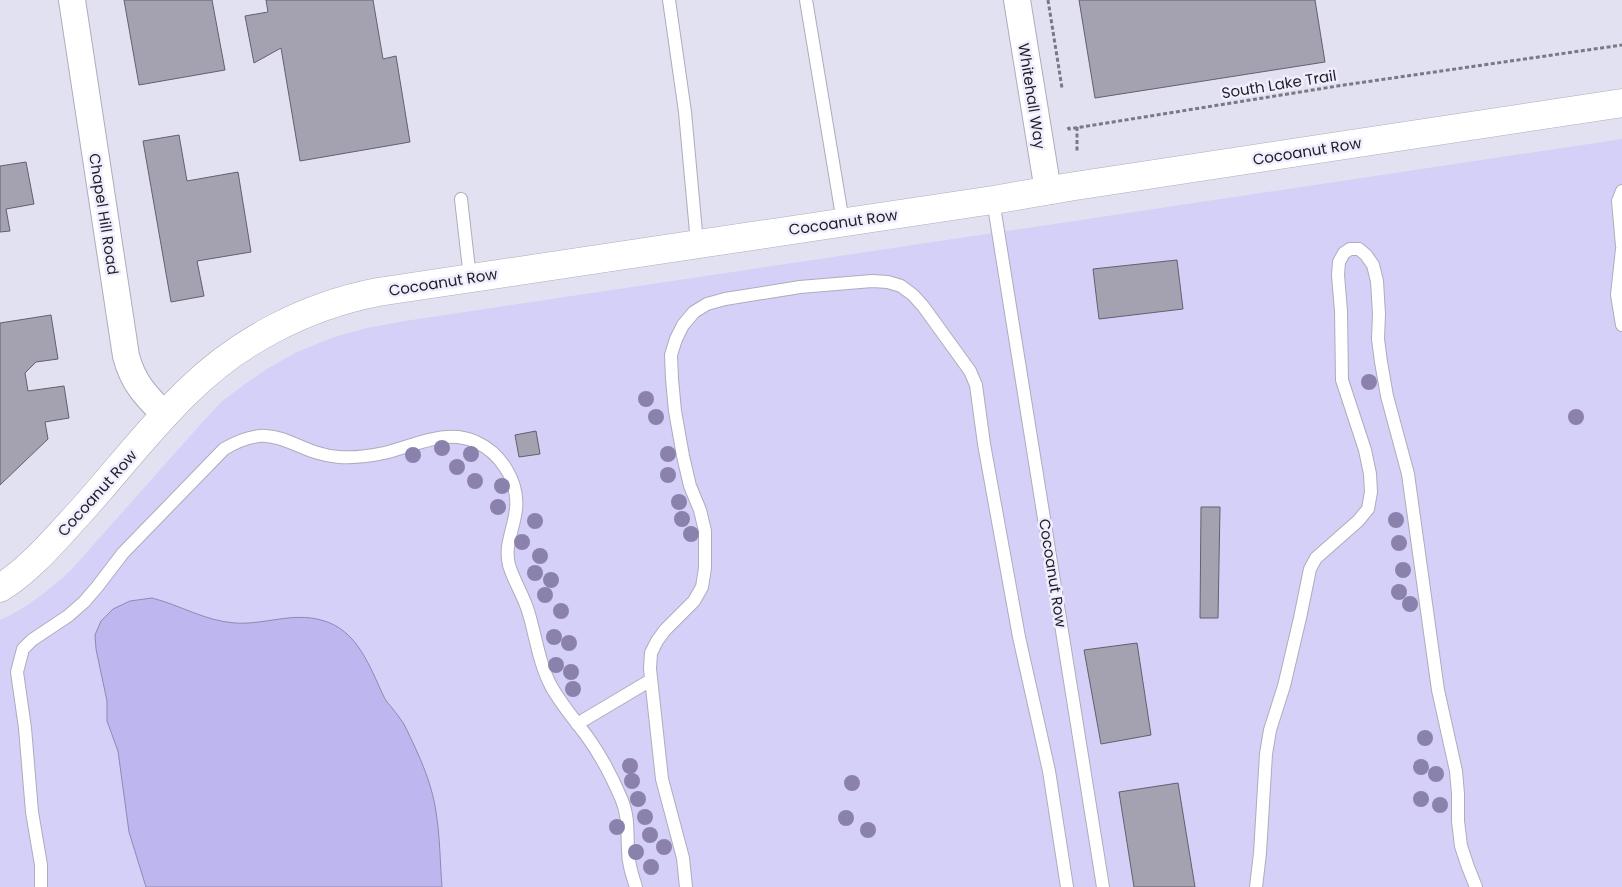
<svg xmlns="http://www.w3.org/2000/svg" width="1622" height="887" viewBox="0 0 1622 887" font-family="Poppins,sans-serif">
  <rect width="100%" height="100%" fill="#e2e1f1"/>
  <path fill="#d5d0f8" d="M1622,139V887H0V620C27,608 49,590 71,570L199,426L221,402L245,384L270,367L297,352L334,337L367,328L405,321Z"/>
  <path fill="#beb7ef" stroke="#8e89b2" d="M152,598C180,605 205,621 235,623C264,625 292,612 321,620C358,629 370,668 385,699C389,705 395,711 399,717C405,724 409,735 413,743C423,764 433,789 436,812C440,836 440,862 442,887H146L129,832L118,751L107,721V701L96,649L95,635L101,621L113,609L130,601Z"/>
  <path fill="#a4a2b1" stroke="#62606e" d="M124,0H212L225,70L139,85Z
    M266,0H373L383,59L396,56L410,142L300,161L281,48L254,63L245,16L268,12Z
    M1079,0H1315L1325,62L1095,98Z
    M179,135L187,181L238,172L251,252L197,261L204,296L171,302L143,141Z
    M26,162L34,204L6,209L10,231L0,232V166Z
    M1177,260L1183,309L1099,319L1093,269Z
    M51,315L58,359L36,362L25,373L28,391L64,386L69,418L45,422L48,439L0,485V323Z
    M536,431L540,454L519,457L515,435Z
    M1201,507H1220L1218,618H1200Z
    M1137,643L1151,735L1101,744L1084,650Z
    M1178,783L1195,887H1134L1119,792Z"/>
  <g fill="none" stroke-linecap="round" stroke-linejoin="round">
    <g stroke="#aeacbb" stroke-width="14">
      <path id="service" d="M669,0L685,112L697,243
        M806,0L843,222
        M1622,191L1618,201L1622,246
        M461,199L470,278
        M993,200L1103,887
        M1622,249L1617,295L1622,325
        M577,724L651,680
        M41,887V865L32,812L25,728L17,672L23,649L32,640L68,616L84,602L97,587L123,553L224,449C278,417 290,453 339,457C354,458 370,456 384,453C414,446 446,428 476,442C501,453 519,482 516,509C514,529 504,545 509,565C514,582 524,596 529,614C536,638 539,663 551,686C561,704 574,719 586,735C600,754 612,777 621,798C629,816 627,832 628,850C628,863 632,875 636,887
        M686,887L683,858L662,779L650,669L651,653L657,641L665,630L694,601L702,587L705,568V531L700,510L690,486L683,456L675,411L672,379L671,355L676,339L683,325L694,312L707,304L725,299L800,287L872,281L888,282L901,286L913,295L923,306L970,371L976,385L984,444L1019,637L1049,771L1067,887
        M1256,887L1260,853L1266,754L1270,730L1284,686L1300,618L1310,569L1316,558L1358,521L1368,509L1371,492L1370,474L1365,450L1342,380L1341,311L1338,275L1339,262L1344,253L1350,249H1359L1366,255L1373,265L1377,281L1379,314L1378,339L1381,362L1387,396L1408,474L1438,690L1456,771L1458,794V821L1461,846L1468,867L1476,887"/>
    </g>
    <g stroke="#aeacbb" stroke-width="28">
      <path id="minor" d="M72,0L126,356C133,383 146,396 165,415
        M1017,0L1048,191"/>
    </g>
    <g stroke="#aeacbb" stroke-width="29">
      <path id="tertiary" d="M0,588C32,568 57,537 82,510C117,471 149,429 186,393C238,341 306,306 378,292L993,200L1075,186L1622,103"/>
    </g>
    <path stroke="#7a7983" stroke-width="3" stroke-dasharray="4 2.5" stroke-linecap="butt" d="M1048,0L1062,88
      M1068,127L1069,129L1344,85L1622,45
      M1077,127V153"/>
    <use href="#service" stroke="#fff" stroke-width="12"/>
    <use href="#minor" stroke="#fff" stroke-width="26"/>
    <use href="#tertiary" stroke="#fff" stroke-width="28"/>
  </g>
  <g fill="#8a82ad">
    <circle cx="1369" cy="382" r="8"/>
    <circle cx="646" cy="399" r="8"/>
    <circle cx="656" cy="417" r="8"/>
    <circle cx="1576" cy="417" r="8"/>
    <circle cx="442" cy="448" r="8"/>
    <circle cx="471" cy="454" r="8"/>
    <circle cx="668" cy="454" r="8"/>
    <circle cx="413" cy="455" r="8"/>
    <circle cx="457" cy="467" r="8"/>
    <circle cx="668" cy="475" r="8"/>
    <circle cx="475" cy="481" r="8"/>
    <circle cx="502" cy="486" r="8"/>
    <circle cx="679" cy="502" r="8"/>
    <circle cx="498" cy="507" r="8"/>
    <circle cx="682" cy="519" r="8"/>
    <circle cx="1396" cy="520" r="8"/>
    <circle cx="535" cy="521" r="8"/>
    <circle cx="691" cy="534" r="8"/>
    <circle cx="522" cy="542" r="8"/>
    <circle cx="1399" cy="543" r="8"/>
    <circle cx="540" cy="556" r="8"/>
    <circle cx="1403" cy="570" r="8"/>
    <circle cx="535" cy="573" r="8"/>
    <circle cx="551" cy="580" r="8"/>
    <circle cx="1399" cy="592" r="8"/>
    <circle cx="545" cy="595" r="8"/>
    <circle cx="1410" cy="604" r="8"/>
    <circle cx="561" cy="611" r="8"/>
    <circle cx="554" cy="637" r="8"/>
    <circle cx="569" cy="643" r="8"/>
    <circle cx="556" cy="665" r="8"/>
    <circle cx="571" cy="672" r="8"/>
    <circle cx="573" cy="689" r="8"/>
    <circle cx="1425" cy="738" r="8"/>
    <circle cx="630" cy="766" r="8"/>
    <circle cx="1421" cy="767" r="8"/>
    <circle cx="1436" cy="774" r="8"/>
    <circle cx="632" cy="781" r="8"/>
    <circle cx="852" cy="783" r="8"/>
    <circle cx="638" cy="799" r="8"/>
    <circle cx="1421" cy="799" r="8"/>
    <circle cx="1440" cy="805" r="8"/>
    <circle cx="645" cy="817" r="8"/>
    <circle cx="846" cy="818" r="8"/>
    <circle cx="617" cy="827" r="8"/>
    <circle cx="868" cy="830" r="8"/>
    <circle cx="650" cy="835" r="8"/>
    <circle cx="664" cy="847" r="8"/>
    <circle cx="636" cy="852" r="8"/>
    <circle cx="651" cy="867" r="8"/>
  </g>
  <g text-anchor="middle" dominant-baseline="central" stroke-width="5" stroke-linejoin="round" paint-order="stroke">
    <g font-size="15" fill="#1f1e24" stroke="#f0eefe">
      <text transform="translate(1279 84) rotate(-9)">South Lake Trail</text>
      <text transform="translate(1032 96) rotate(81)">Whitehall Way</text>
      <text transform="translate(1307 151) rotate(-9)">Cocoanut Row</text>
      <text transform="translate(104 214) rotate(81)">Chapel Hill Road</text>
      <text transform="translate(843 222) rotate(-8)">Cocoanut Row</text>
      <text transform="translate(443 282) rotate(-9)">Cocoanut Row</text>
      <text transform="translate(97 493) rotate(-48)">Cocoanut Row</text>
      <text transform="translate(1053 573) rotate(81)">Cocoanut Row</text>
    </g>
  </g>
</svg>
